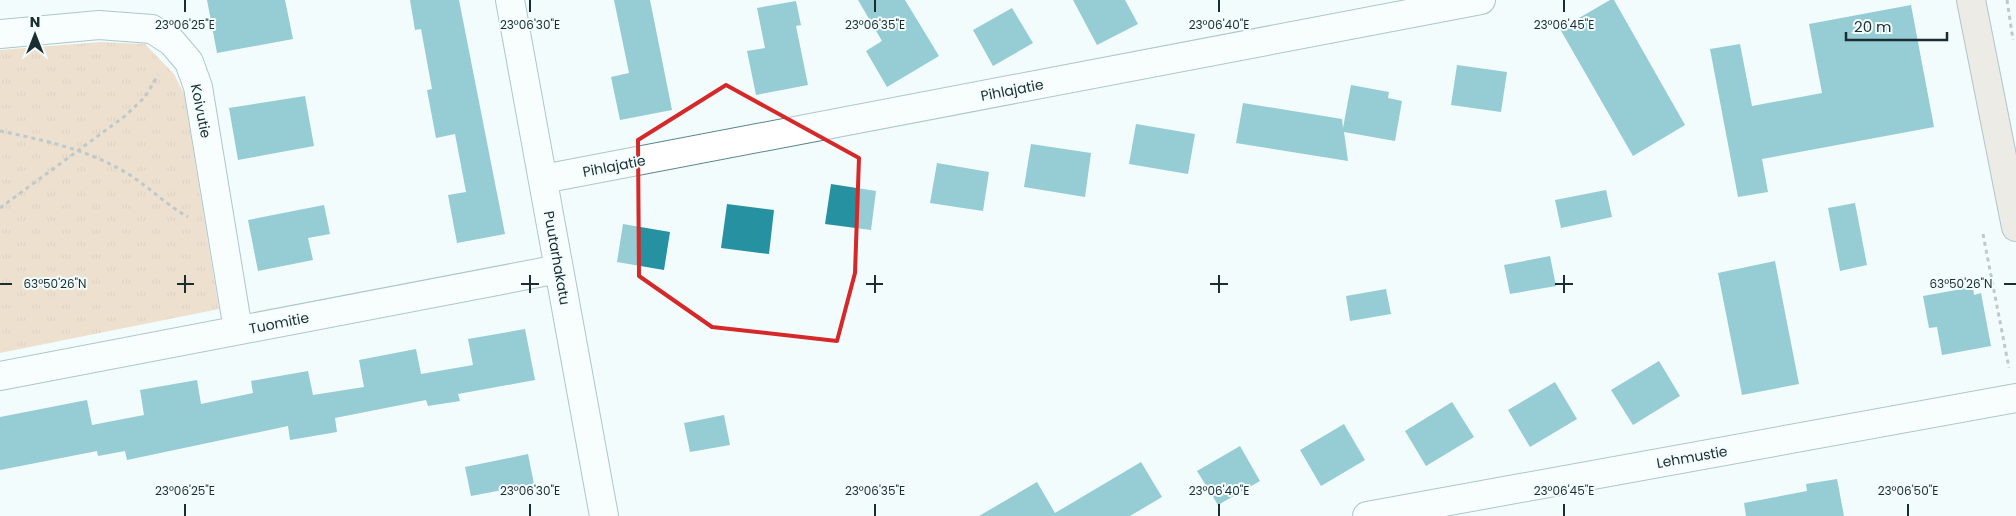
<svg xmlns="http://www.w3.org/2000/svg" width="2016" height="516" viewBox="0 0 2016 516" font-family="Poppins,sans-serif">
  <defs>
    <pattern id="grass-tufts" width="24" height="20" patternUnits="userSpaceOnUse" patternTransform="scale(1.25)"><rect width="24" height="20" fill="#e9bf96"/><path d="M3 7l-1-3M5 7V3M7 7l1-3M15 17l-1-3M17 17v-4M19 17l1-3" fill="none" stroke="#c7a482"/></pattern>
  </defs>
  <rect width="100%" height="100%" fill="#f3fcfd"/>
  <path fill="url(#grass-tufts)" d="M100,42L145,44L174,74L184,94L219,309L0,353V50Z"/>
  <path fill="#2692a1" d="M207,0H285L293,39L217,53Z
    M410,0H459L505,234L457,243L448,195L466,192L455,134L436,138L427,90L432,89L421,29L415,30Z
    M614,0H650L672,110L620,120L611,77L629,73Z
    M858,0H905L939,56L887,87L866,51L882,41Z
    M1073,0H1125L1138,24L1097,45Z
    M1610,0H1614L1685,125L1633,156L1560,29Z
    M796,1L801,25L796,26L808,85L756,95L747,51L765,48L757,8Z
    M1911,5L1934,127L1762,159L1768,192L1738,197L1710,49L1740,44L1752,106L1822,93L1809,24Z
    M1012,8L1033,43L993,66L973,30Z
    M1457,65L1507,72L1501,112L1451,105Z
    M1351,85L1389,92L1388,98L1402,101L1395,141L1344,132L1348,161L1236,143L1243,103L1342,119L1343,128Z
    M305,96L314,146L238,160L229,108Z
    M1136,124L1195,134L1188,174L1129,164Z
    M1031,144L1091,153L1085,197L1024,187Z
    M937,163L989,172L983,211L930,203Z
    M831,184L876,191L871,230L825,224Z
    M1606,190L1612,217L1561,228L1555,200Z
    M1855,203L1867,265L1840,271L1828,208Z
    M727,204L774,210L769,254L721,248Z
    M324,205L330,234L308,238L313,260L258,271L248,220Z
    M623,224L670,232L664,270L617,262Z
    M1550,256L1556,286L1510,294L1504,265Z
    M1775,261L1799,384L1742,395L1718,273Z
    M1973,287L1974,295L1981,293L1991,346L1942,355L1937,327L1929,328L1923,296Z
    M1386,289L1391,314L1350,321L1346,296Z
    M525,329L535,380L458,394L460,401L428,406L426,400L335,418L337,432L290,440L288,426L127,460L125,451L98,456L97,451L0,470V417L87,400L92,425L144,415L140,390L197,380L201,404L253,393L251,381L308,371L313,395L364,387L359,360L416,349L421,374L473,365L468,339Z
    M1659,361L1680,396L1633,425L1611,390Z
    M1555,382L1577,419L1530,447L1508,410Z
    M1452,402L1474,437L1426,466L1405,431Z
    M724,415L730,445L690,452L684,423Z
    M1344,424L1365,460L1321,486L1300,450Z
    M1240,446L1260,481L1218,505L1197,471Z
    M528,454L534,484L471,496L465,467Z
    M1141,462L1162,497L1130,516H979L1037,482L1055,513Z
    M1837,479L1844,516H1746L1744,503L1807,491L1806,484Z"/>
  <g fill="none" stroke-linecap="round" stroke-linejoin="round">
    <g stroke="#5a868d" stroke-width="30">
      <path id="street" d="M510,0L604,516
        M0,34L99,25L152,29L172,42L189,62L198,87L238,330
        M543,179L1481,0
        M0,376L559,269
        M1367,516L2016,398"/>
    </g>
    <g stroke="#5a868d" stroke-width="30">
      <path id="secondary" d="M1971,0L2016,227"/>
    </g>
    <path stroke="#7d8c8e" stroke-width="3" stroke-dasharray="4 4" stroke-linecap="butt" d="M2007,0L2013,40
      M0,131C43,140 86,149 125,172C147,185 165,204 188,217
      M0,208L125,116L145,97L158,75
      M1983,234L2009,368"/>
    <use href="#street" stroke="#fff" stroke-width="28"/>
    <use href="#secondary" stroke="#e6d7c8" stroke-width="28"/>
  </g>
  <path d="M0 0H2016V516H0ZM726,85L859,158L855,273L837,341L712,327L639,276L638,140Z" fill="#f3fcfd" fill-opacity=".55" fill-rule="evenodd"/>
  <path fill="none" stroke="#d62828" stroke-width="4" stroke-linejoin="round" d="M726,85L859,158L855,273L837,341L712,327L639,276L638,140Z"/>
  <path fill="none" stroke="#1a2d30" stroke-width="2" d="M185,0V12M530,0V12M875,0V12M1219,0V12M1564,0V12M185,275V293M530,275V293M875,275V293M1219,275V293M1564,275V293M0,284H12M177,284H194M521,284H539M866,284H883M1210,284H1228M1555,284H1573M2004,284H2016M185,504V516M530,504V516M875,504V516M1219,504V516M1564,504V516M1908,504V516"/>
  <g text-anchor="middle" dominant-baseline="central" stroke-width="4" stroke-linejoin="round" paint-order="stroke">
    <g font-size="14" fill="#1a2d30" stroke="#f3fcfd">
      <text transform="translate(1012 90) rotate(-11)">Pihlajatie</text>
      <text transform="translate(201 111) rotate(79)">Koivutie</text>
      <text transform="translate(614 166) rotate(-11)">Pihlajatie</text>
      <text transform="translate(557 258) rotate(80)">Puutarhakatu</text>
      <text transform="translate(279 323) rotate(-11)">Tuomitie</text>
      <text transform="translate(1692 457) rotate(-10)">Lehmustie</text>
    </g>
  </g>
  <g font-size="12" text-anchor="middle" fill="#1a2d30" stroke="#f3fcfd" stroke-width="4" stroke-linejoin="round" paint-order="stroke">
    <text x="185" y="29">23°06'25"E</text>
    <text x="530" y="29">23°06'30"E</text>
    <text x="875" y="29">23°06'35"E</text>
    <text x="1219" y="29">23°06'40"E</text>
    <text x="1564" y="29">23°06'45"E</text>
    <text x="55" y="288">63°50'26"N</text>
    <text x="1961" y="288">63°50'26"N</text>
    <text x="185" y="495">23°06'25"E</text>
    <text x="530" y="495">23°06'30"E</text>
    <text x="875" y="495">23°06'35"E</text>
    <text x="1219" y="495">23°06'40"E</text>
    <text x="1564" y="495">23°06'45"E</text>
    <text x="1908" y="495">23°06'50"E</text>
  </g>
  <g transform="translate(35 35)" stroke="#f3fcfd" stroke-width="4" paint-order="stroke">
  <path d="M0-4L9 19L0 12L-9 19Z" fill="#1a2d30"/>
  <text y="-8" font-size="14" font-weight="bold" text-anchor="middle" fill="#1a2d30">N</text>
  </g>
  <path d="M1846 32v8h101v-8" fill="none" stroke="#1a2d30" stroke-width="2.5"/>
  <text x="1854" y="32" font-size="15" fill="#1a2d30" stroke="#f3fcfd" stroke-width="4" paint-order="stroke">20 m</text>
</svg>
